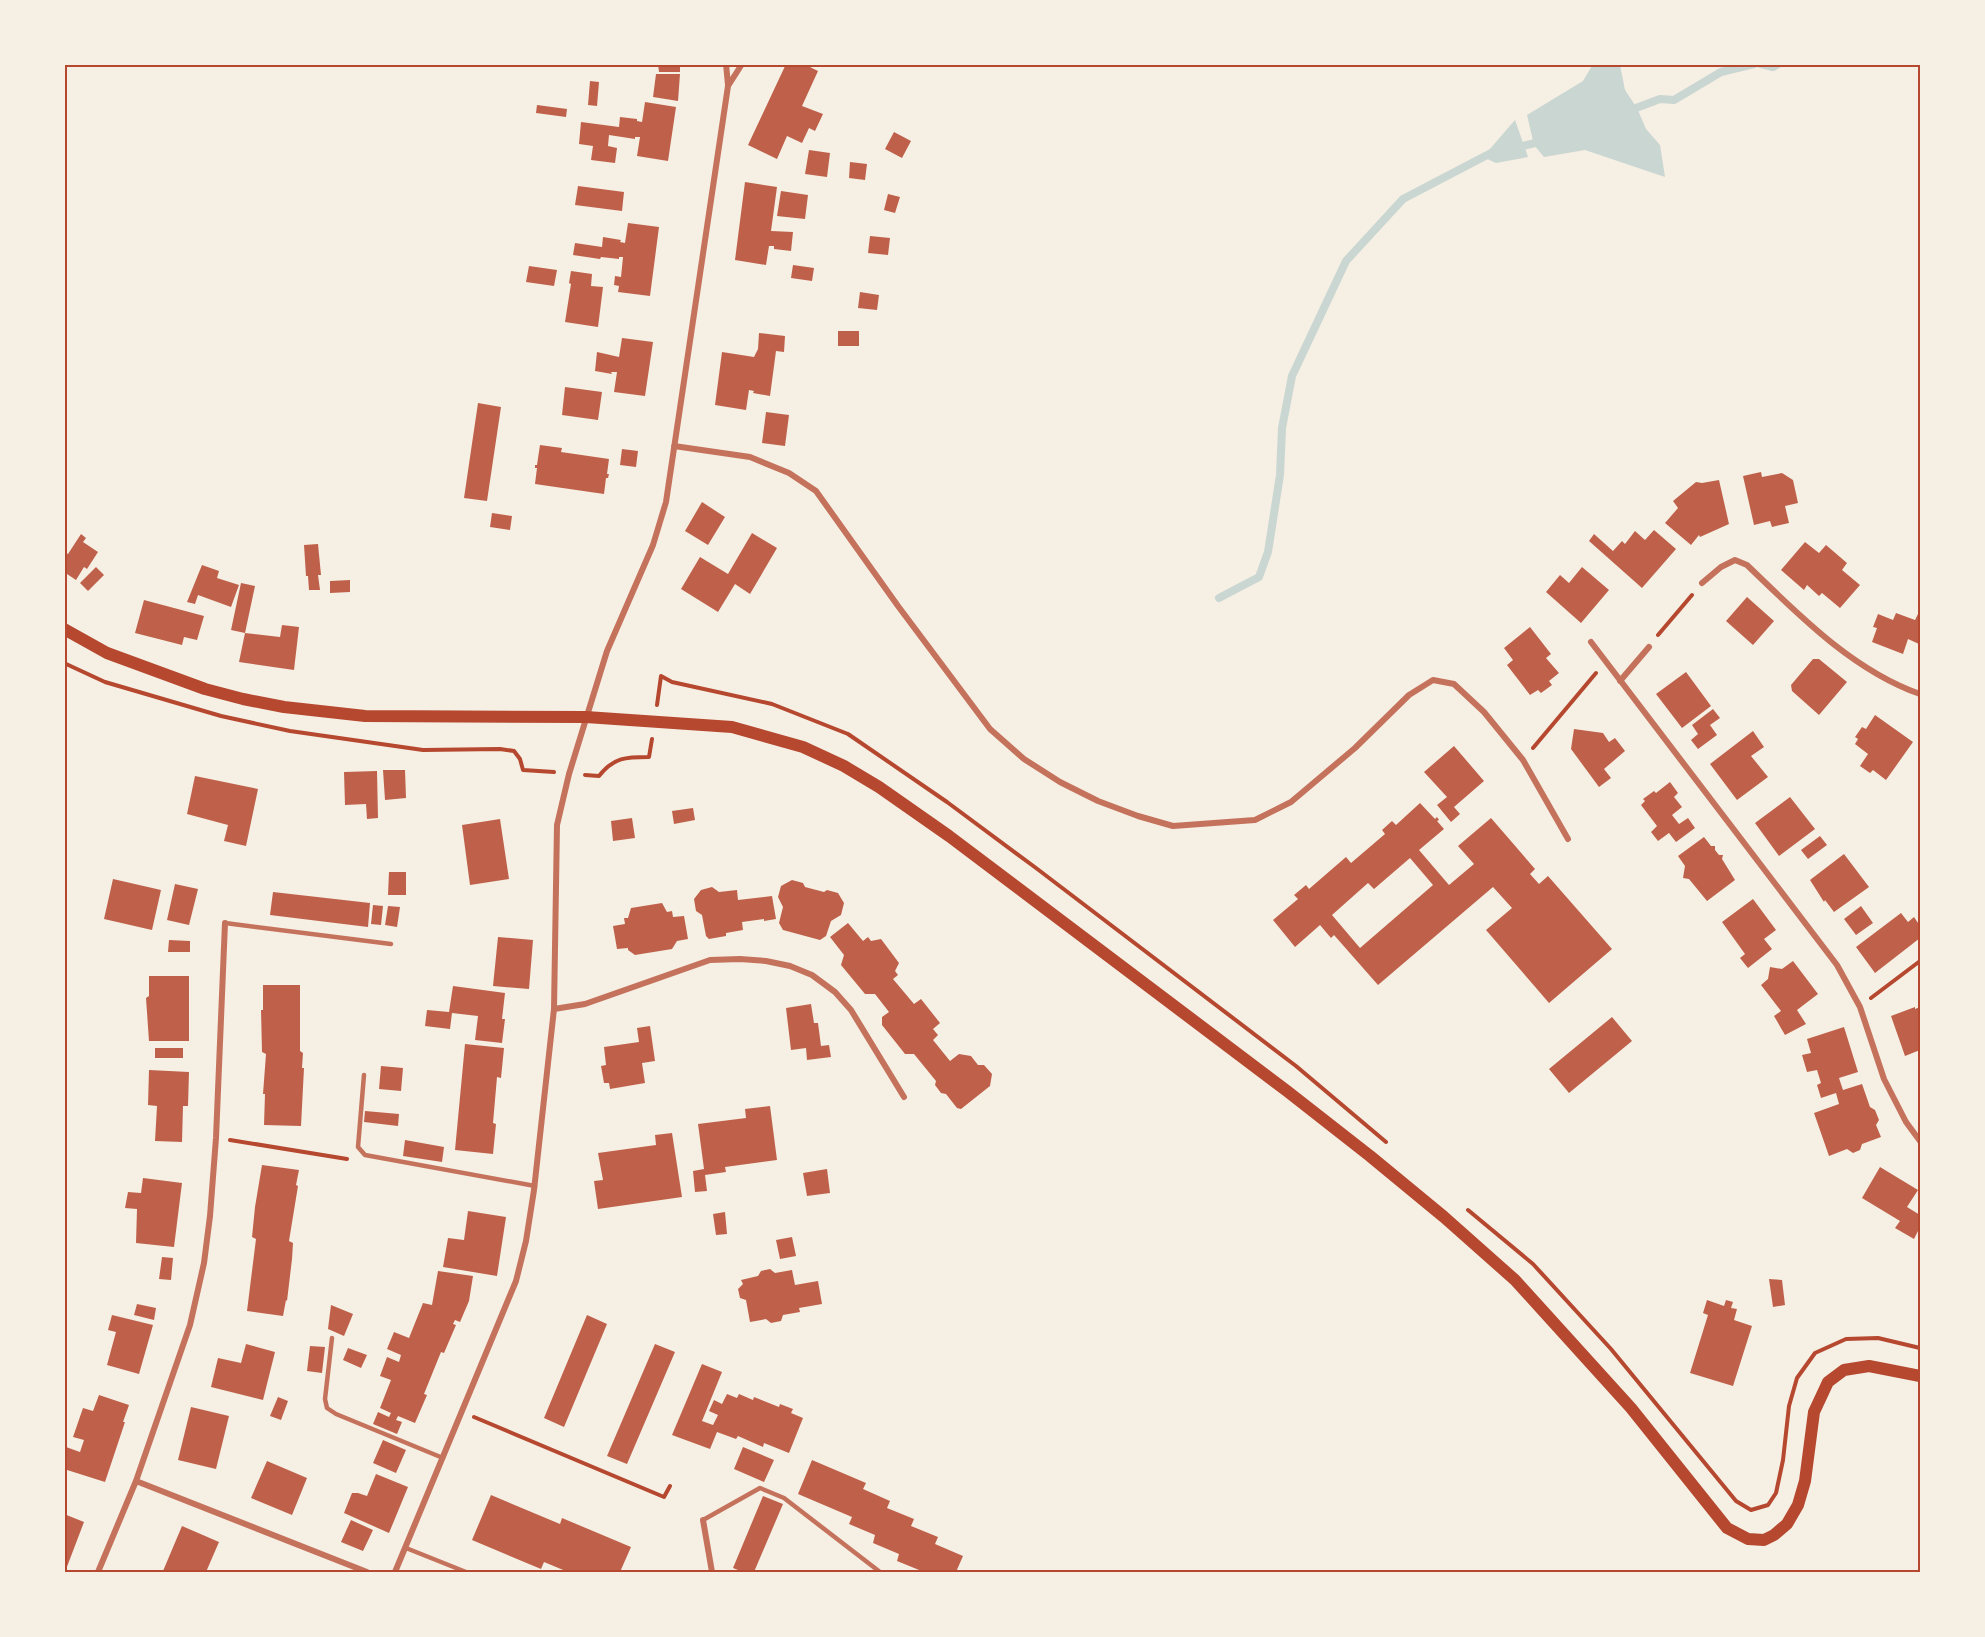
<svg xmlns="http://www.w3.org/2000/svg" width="1985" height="1637" viewBox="0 0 1985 1637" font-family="Commissioner,sans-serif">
  <rect width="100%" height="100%" fill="#f6efe4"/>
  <path fill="#c9d6d2" d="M1593,64L1620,65L1625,90L1637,108L1646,129L1660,145L1665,177L1585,150L1544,157L1534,145L1527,115L1583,81Z
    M1515,120L1528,157L1496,163L1483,157Z"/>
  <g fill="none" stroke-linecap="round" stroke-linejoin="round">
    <path stroke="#c9d6d2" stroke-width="8" d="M1761,64L1773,67L1778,64
      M1628,111L1660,99L1674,100L1721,72L1754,64
      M1514,148L1544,141
      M1219,598L1259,577L1268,552L1280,475L1282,428L1292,376L1346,261L1403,199L1491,153"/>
  </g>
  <path fill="#bf614a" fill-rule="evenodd" d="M658,64H680V72H659Z
    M786,64H804L818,71L802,106L823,114L815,131L809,128L802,143L787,136L777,159L748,145Z
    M656,74H680L678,101L653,97Z
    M590,81L599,82L597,106L588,105Z
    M645,102L676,107L668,161L637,156L640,137H635V139L609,135L608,146L617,148L615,163L591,160L593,146L579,144L581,122L619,127L620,117L637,119V121L642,122Z
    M537,105L567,109L566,117L536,113Z
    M894,132L911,141L902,158L885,149Z
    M809,150L830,153L827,177L805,174Z
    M850,162L867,164L865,180L849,178Z
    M745,182L777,187L771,231L793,232L791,251L774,249V246H769L766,265L735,260Z
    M578,186L624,192L622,211L575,205Z
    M781,191L808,195L805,219L777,216Z
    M888,194L900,197L895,213L884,210Z
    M628,223L659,227L650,296L618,292L619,286L614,285L615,276L621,277L623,257H619V259L601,257L600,259L573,255L575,243L602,247L603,237L621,240L620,242L625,243Z
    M870,236L890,238L888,255L868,253Z
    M793,265L814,268L812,281L791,278Z
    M529,266L557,270L554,286L526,282Z
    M571,271L592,274L591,286L603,287L598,327L565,322L571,284L569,283Z
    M860,292L879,295L877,310L858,308Z
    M838,331H859V346H838Z
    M759,333L785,336L784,352L776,351L770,396L753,393L754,391L749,390L746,410L715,405L722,352L754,357L758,349Z
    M622,338L653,342L645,396L614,392L617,372H611L612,374L595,371L597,352L619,357Z
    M565,387L602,392L598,420L562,415Z
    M478,403L501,407L487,501L464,498Z
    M766,412L789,415L785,446L762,443Z
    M540,445L562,448L561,452L609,459L607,474H609L608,478H606L604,494L535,484L537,468H535V465H537Z
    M622,449L638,451L636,467L620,465Z
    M1761,472L1762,477L1782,473L1793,480L1798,503L1785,506L1789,523L1772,527L1770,521L1754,525L1743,476Z
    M1719,480L1729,524L1700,537L1699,535L1691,545L1665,523L1678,508L1673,501L1696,482L1702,483Z
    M702,502L725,517L708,545L685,531Z
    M492,513L512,516L510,530L490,527Z
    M1654,530L1676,549L1642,588L1589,541L1594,534L1613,551L1622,541L1625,544L1635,531L1645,540Z
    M752,533L777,548L750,594L735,584L718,612L681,589L700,557L728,574Z
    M81,534L86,538L83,542L98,552L87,569L84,567L76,580L67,574L64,577V552L68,554Z
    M1805,542L1819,553L1826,545L1847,563L1842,570L1860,585L1840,608L1822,593L1819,596L1807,585L1804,590L1781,570Z
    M318,544L321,575H318L320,590H309L308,576H306L304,545Z
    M202,565L219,571L217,578L239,585L231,607L198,595L195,604L187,602Z
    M96,567L104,575L88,591L80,583Z
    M1582,567L1609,590L1581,623L1546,592L1560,575L1569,583Z
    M350,580V592L330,593V581Z
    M241,583L255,586L245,633L231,630Z
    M1747,597L1774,621L1753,645L1726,621Z
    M144,600L204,616L197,640L184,637L182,645L135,633Z
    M1896,613L1915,620L1918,614L1920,615L1919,644L1908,639L1903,654L1872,642L1877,628L1873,627L1878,614L1893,620Z
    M282,625L299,627L294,670L239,662L245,633L280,637Z
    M1530,627L1551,654L1546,658L1559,673L1549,681L1552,685L1541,693L1538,690L1530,695L1507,665L1513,660L1504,648Z
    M1813,659H1819L1847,682L1819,715L1792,691L1791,685Z
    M1686,672L1711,706L1682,728L1656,694Z
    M1713,709L1720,718L1710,725L1717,735L1698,749L1691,740L1698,734L1692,725Z
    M1875,715L1913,742L1886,780L1873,770L1870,773L1860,766L1868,754L1855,744L1858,739L1855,737L1862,727L1866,729Z
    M1574,729L1603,733L1609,742L1615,738L1625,751L1604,769L1611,778L1599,787L1571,749Z
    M1753,731L1764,747L1751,756L1768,777L1737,800L1710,764Z
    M1454,746L1484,781L1454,807L1460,814L1451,822L1437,805L1447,797L1424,772Z
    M383,770H405L406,798L385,800Z
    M377,771L378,818L367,819L366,804L345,805L344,772Z
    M195,776L258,789L246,846L224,841L228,825L187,814Z
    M1670,782L1678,793L1674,797L1682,807L1672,815L1679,824L1688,818L1695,828L1676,842L1669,833L1658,841L1651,832L1657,826L1641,805L1645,801L1643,799L1654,791L1656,793Z
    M1790,797L1815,829L1779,856L1755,823Z
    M1420,803L1435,819L1437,817L1439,820L1437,821L1444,829L1419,850L1449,885L1474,864L1458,846L1491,818L1535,869L1530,874L1539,884L1548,876L1612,949L1549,1003L1486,930L1512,908L1493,887L1378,985L1334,935L1331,938L1320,925L1295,947L1273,920L1298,899L1294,895L1306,885L1309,889L1346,857L1351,863L1385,834L1382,830L1392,821L1396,825ZM1410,858L1433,885L1360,948L1332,915L1368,883L1374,889Z
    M693,808L695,820L674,824L672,811Z
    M632,818L635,838L613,841L611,821Z
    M500,819L509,879L470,885L462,825Z
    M1820,836L1827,845L1808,859L1801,850Z
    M1704,837L1711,846H1715V850L1719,855H1723L1722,859L1735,880L1707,901L1689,879L1683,878L1685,866L1678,856Z
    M1844,854L1869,887L1834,912L1825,900L1824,902L1810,880Z
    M389,872H406V895H388Z
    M113,879L161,890L152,930L104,919Z
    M792,880L803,883L805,887L824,892L827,890L838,893L844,903L841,915L831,921L826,936L820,940L783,930L779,923L783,907L778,897L781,886Z
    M175,884L198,889L189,925L167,920Z
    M712,887L719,892L737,890L738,900L772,896L776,919L764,921V919L742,922L743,930L726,933V936L709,939L706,936L702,915L696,911L694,899L701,890Z
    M273,892L370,903L368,927L270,915Z
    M1753,899L1776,930L1764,939L1772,949L1748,968L1740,958L1745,954L1722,922Z
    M662,903L667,912L672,911L673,917L684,916L688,939L677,941L672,949L635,955L628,950V948L617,949L613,926L625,924L624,918H628L631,908Z
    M373,905L383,906L381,925L371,924Z
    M388,906L400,907L397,927L385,925Z
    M1861,906L1873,923L1856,935L1844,919Z
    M1901,913L1908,922L1914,917L1920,926V938L1875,973L1856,947Z
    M848,923L863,941L868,937L871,941L881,939L899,963L895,971L898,975L893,979L914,1004L921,999L940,1023L933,1029L938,1035L933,1040L950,1061L959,1054L971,1056L978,1065H984L992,1074L990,1086L961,1109L957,1108L946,1094L941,1093L935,1085L936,1081L914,1054H905L882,1025V1017L889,1012L875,994H865L841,965L844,955L830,937Z
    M498,937L533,940L529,989L493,986Z
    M169,940L190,941V952H168Z
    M1793,961L1818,994L1797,1010L1806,1024L1785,1035L1774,1016L1781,1011L1761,985L1768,979L1770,967L1782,969Z
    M149,976H189V1041H149L146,998L149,996Z
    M263,985H300V1051L303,1053L302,1068H304L301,1126L264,1125L265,1094H263L266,1054L262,1052L261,1010H263Z
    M453,986L505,993L502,1019H505L502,1043L475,1040L478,1016L452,1013L450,1029L425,1026L427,1010L449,1012Z
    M811,1004L814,1023H818L821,1046L829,1045L831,1057L807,1060L806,1048L791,1050L786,1008Z
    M1915,1007V1009L1920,1007V1050L1905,1056L1891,1016Z
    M1612,1017L1632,1041L1569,1093L1549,1069Z
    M650,1026L655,1061L642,1063L645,1083L610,1089L609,1083H604L601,1066L606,1065L604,1047L639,1042L637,1028Z
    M1844,1027L1858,1072L1839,1078L1843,1090L1862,1084L1870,1107L1875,1110L1879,1120L1876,1125L1881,1137L1862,1144L1860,1150L1853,1153L1847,1149L1829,1156L1814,1113L1839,1104L1836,1093L1821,1098L1817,1085L1821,1083L1817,1070L1807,1072L1802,1055L1811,1053L1807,1039Z
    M465,1044L504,1048L501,1078L497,1077L493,1123L496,1124L493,1154L455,1150Z
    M155,1048H183V1058H155Z
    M381,1066L403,1068L401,1091L379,1089Z
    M149,1070L189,1072L188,1106H183L182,1142L155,1141L157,1106L148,1105Z
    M770,1106L777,1160L725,1167L726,1172L705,1175L707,1191L695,1192L693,1171L704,1169L698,1124L746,1118L745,1109Z
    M365,1111L399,1114L398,1126L364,1122Z
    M672,1133L682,1197L598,1209L594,1181L603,1180L598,1153L656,1145L655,1135Z
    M405,1140L444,1147L442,1162L403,1156Z
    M262,1165L299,1170L296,1185L298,1186L289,1241L293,1243L292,1259L287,1301L286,1300L283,1316L247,1311L256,1239L252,1237L255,1207Z
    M1880,1167L1918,1190L1907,1207L1920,1215V1227L1914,1239L1895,1228L1900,1221L1862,1198Z
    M827,1169L830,1193L807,1196L803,1173Z
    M143,1178L182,1183L174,1247L136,1243L137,1209L125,1208L128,1192L141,1193Z
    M468,1211L506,1217L497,1276L443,1267L448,1238L464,1240Z
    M725,1212L727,1234L716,1235L713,1214Z
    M792,1237L796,1256L780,1259L776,1240Z
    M162,1257L173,1258L171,1280L159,1279Z
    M770,1269L775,1273L792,1270L795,1285L818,1281L822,1304L799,1308L800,1312L783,1315L781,1321L771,1323L766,1319L750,1322L746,1300L740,1298L738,1289L743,1284L741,1280L758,1276L761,1271Z
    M438,1271L473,1276L469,1301L460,1322L455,1320L453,1324L456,1325L444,1353L441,1352L424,1394L427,1395L415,1423L398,1416L396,1420L402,1422L397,1434L373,1424L378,1412L389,1417L391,1413L380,1408L391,1380L380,1376L387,1357L399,1362L401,1355L387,1349L394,1332L409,1338L423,1303L432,1305Z
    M1769,1279L1782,1280L1785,1305L1773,1307Z
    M1707,1300L1724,1306L1726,1300L1733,1302L1731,1308L1737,1309L1734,1320L1752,1326L1733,1386L1690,1373L1708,1315L1703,1313Z
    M137,1304L156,1308L154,1320L134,1315Z
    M331,1305L353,1314L344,1336L328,1329Z
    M112,1315L153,1325L139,1374L107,1365L116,1332L108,1330Z
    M587,1315L607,1324L564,1427L544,1418Z
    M246,1344L275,1352L263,1400L211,1387L218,1358L241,1363Z
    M655,1344L675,1352L627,1464L607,1456Z
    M310,1346L325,1347L322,1373L307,1371Z
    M348,1348L367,1355L361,1368L343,1360Z
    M702,1364L722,1372L702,1421L713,1425L718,1415L709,1411L714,1400L722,1404L727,1394L737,1398L739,1394L753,1400L754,1397L779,1407L780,1404L793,1409L791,1413L803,1418L789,1453L764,1443L763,1447L738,1436L736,1439L717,1432L710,1449L672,1435Z
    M99,1395L129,1405L123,1422H125L105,1482L64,1469L66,1447L80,1452L84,1440L73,1437L83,1408L93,1411Z
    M278,1397L288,1401L281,1420L270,1416Z
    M191,1407L229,1416L216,1469L178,1460Z
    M383,1440L406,1450L396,1473L373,1463Z
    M743,1447L774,1460L764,1482L734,1469Z
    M812,1460L866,1483L863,1489L890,1501L887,1508L914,1519L911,1526L938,1537L935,1544L963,1556L956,1572H924L897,1561L899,1554L873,1543L875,1535L849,1524L852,1517L798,1494Z
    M267,1461L307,1478L292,1515L251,1498Z
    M376,1474L408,1487L389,1533L344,1513L352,1493H358L367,1496Z
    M491,1495L560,1524L562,1518L631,1547L620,1572H568L544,1562L541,1569L472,1540Z
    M763,1496L783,1504L754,1572H737L738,1570L733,1568Z
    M64,1514L84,1522L65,1572H64Z
    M351,1520L373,1530L363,1551L341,1542Z
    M182,1526L219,1542L206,1572L163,1571Z"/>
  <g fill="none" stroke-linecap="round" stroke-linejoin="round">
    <path stroke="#b5482f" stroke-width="4" d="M1658,635L1692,595
      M64,663L105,682L221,716L290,731L423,750L500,749L514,751L520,759L523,770L554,772
      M657,705L661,676L672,682L772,704L848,734L947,802L1036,868L1296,1066L1386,1142
      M1533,748L1596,673
      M585,775L599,776C614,757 626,757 649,757L652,739
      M1871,998L1920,961
      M230,1140L347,1159
      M1468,1210L1533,1264L1611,1349L1736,1501L1751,1510L1768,1505L1776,1493L1783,1460L1789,1406L1797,1378L1815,1353L1846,1339L1878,1338L1920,1348
      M474,1417L664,1497L670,1486"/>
    <path stroke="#c5725c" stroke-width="4.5" d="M225,923L391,944
      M364,1075L358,1147L365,1155L535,1186
      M332,1338L325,1399L327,1408L336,1414L443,1458
      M703,1520L760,1488L784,1498L880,1572
      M406,1548L466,1572"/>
    <path stroke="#c5725c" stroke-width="6" d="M726,64L728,85
      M674,446L750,457L789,473L816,491L898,606L990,729L1024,759L1060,782L1098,801L1138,816L1173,826L1255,820L1291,802L1355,748L1409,695L1433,680L1454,684L1484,712L1523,760L1568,839
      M1702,583L1721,567L1735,560L1747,565C1798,614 1852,670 1920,694
      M1591,642L1837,965L1860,1007L1884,1079L1906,1122L1920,1141
      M1620,681L1649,647
      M554,1009L585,1004L710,960L740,959L766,961L790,966L812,975L835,992L851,1010L904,1097
      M136,1481L367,1572
      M703,1520L712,1572
      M98,1572L136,1481L190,1325L204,1263L210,1216L216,1138L225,923
      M395,1572L516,1281L526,1241L534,1190L554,1009L557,825L569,774L607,651L653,545L666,502L728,86L742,64"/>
    <path stroke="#b5482f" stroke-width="12" d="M64,629L107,653L205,689L243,699L284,707L365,716L586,717L732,727L803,747L844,766L879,787L949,836L1287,1091L1370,1156L1444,1217L1515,1280L1631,1408L1727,1528L1748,1539L1764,1540L1774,1535L1787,1524L1798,1505L1805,1481L1814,1412L1828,1382L1844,1370L1869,1366L1920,1376"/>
  </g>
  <rect width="1985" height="1637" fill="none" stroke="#f6efe4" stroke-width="132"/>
  <rect x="66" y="66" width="1853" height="1505" fill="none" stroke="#b5482f" stroke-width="2"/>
</svg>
